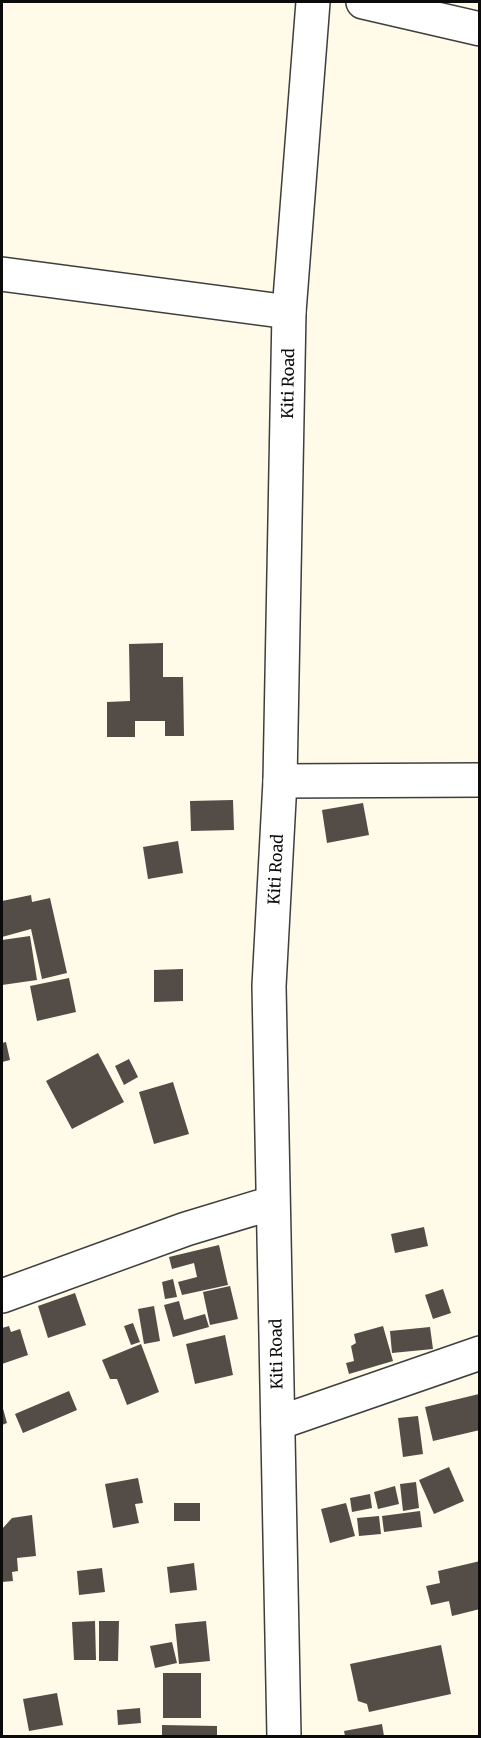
<svg xmlns="http://www.w3.org/2000/svg" width="481" height="1738" viewBox="0 0 481 1738" font-family="Merriweather,serif">
  <rect width="100%" height="100%" fill="#fffbe8"/>
  <path fill="#534c47" d="M163,643V677H183L184,736H165V721H135V737H107V702L130,701L129,644Z
    M233,800L234,830L191,831L190,801Z
    M363,803L369,835L327,843L322,810Z
    M178,841L183,873L148,879L143,847Z
    M31,895L32,902L50,898L67,973L42,979L31,929L2,937V901Z
    M30,936L37,980L2,985V940Z
    M183,969V1001L154,1002V970Z
    M69,978L76,1012L37,1021L30,986Z
    M6,1042L10,1060L2,1062V1043Z
    M98,1053L124,1102L72,1129L46,1081Z
    M129,1059L138,1077L124,1085L115,1066Z
    M173,1082L189,1134L154,1144L139,1092Z
    M424,1227L428,1246L395,1253L391,1234Z
    M219,1245L228,1285L182,1295L178,1282L197,1277L194,1263L172,1269L169,1257Z
    M173,1279L177,1297L165,1299L162,1282Z
    M230,1286L238,1319L210,1325L203,1292Z
    M443,1289L451,1313L433,1319L425,1295Z
    M75,1293L86,1325L48,1338L38,1306Z
    M179,1301L184,1320L205,1314L209,1327L173,1337L164,1305Z
    M154,1306L160,1341L144,1344L138,1309Z
    M133,1323L140,1342L131,1345L124,1326Z
    M9,1326L11,1332L20,1329L28,1355L2,1364V1328Z
    M383,1326L393,1361L349,1374L346,1363L354,1361L351,1346L356,1343L354,1334Z
    M430,1327L433,1349L392,1353L390,1331Z
    M225,1335L233,1375L195,1384L186,1344Z
    M141,1344L159,1392L127,1405L117,1379H110L102,1360Z
    M69,1391L77,1410L23,1433L15,1414Z
    M479,1394L480,1430L433,1441L425,1407Z
    M2,1405L7,1423L2,1425Z
    M418,1416L423,1454L403,1457L398,1418Z
    M449,1467L464,1501L434,1514L419,1480Z
    M138,1478L143,1503L135,1504L139,1523L113,1528L105,1484Z
    M416,1482L419,1508L403,1511L400,1484Z
    M395,1486L399,1504L378,1509L374,1492Z
    M370,1494L372,1508L352,1512L350,1498Z
    M174,1503H200V1521H174Z
    M346,1503L355,1536L330,1543L321,1509Z
    M420,1511L422,1527L384,1532L382,1516Z
    M32,1515L36,1556L17,1558L18,1571L12,1572L13,1581L2,1582V1529L12,1518Z
    M379,1516L381,1534L359,1536L357,1518Z
    M480,1561V1609L452,1616L449,1601L431,1605L426,1586L440,1583L438,1571Z
    M194,1563L197,1590L170,1593L167,1567Z
    M102,1568L105,1592L79,1595L77,1571Z
    M95,1621L96,1660H74L72,1622Z
    M99,1621H119L118,1661H99Z
    M206,1621L210,1661L179,1664L175,1624Z
    M172,1642L177,1663L155,1668L150,1646Z
    M441,1645L451,1694L369,1712L367,1704L358,1701L350,1664Z
    M163,1673H201V1718H163Z
    M57,1693L63,1725L29,1731L23,1699Z
    M140,1708L141,1723L118,1725L117,1710Z
    M382,1724L384,1736H345L344,1731Z
    M162,1725L217,1726V1736H162Z"/>
  <g fill="none" stroke-linecap="round" stroke-linejoin="round">
    <g stroke="#3e3e3e" stroke-width="36">
      <g id="minor">
        <path d="M363,2L480,29"/>
        <path d="M2,274L289,312"/>
        <path d="M280,781L480,780"/>
        <path d="M2,1296L186,1229L272,1203"/>
        <path d="M278,1423L480,1353"/>
        <path id="s1" d="M284,1736L269,986L280,781L289,312L313,2"/>
      </g>
    </g>
    <use href="#minor" stroke="#fff" stroke-width="33"/>
  </g>
  <g text-anchor="middle" dominant-baseline="central" stroke-width="6" stroke-linejoin="round" paint-order="stroke">
    <g font-size="16" fill="#0b0b0b" stroke="#fff">
      <text stroke="none"><textPath href="#s1" startOffset="1353">Kiti Road</textPath></text>
      <text stroke="none"><textPath href="#s1" startOffset="867">Kiti Road</textPath></text>
      <text transform="translate(276 1354) rotate(-91)">Kiti Road</text>
    </g>
  </g>
  <rect width="481" height="1738" fill="none" stroke="#0b0b0b" stroke-width="6"/>
</svg>
